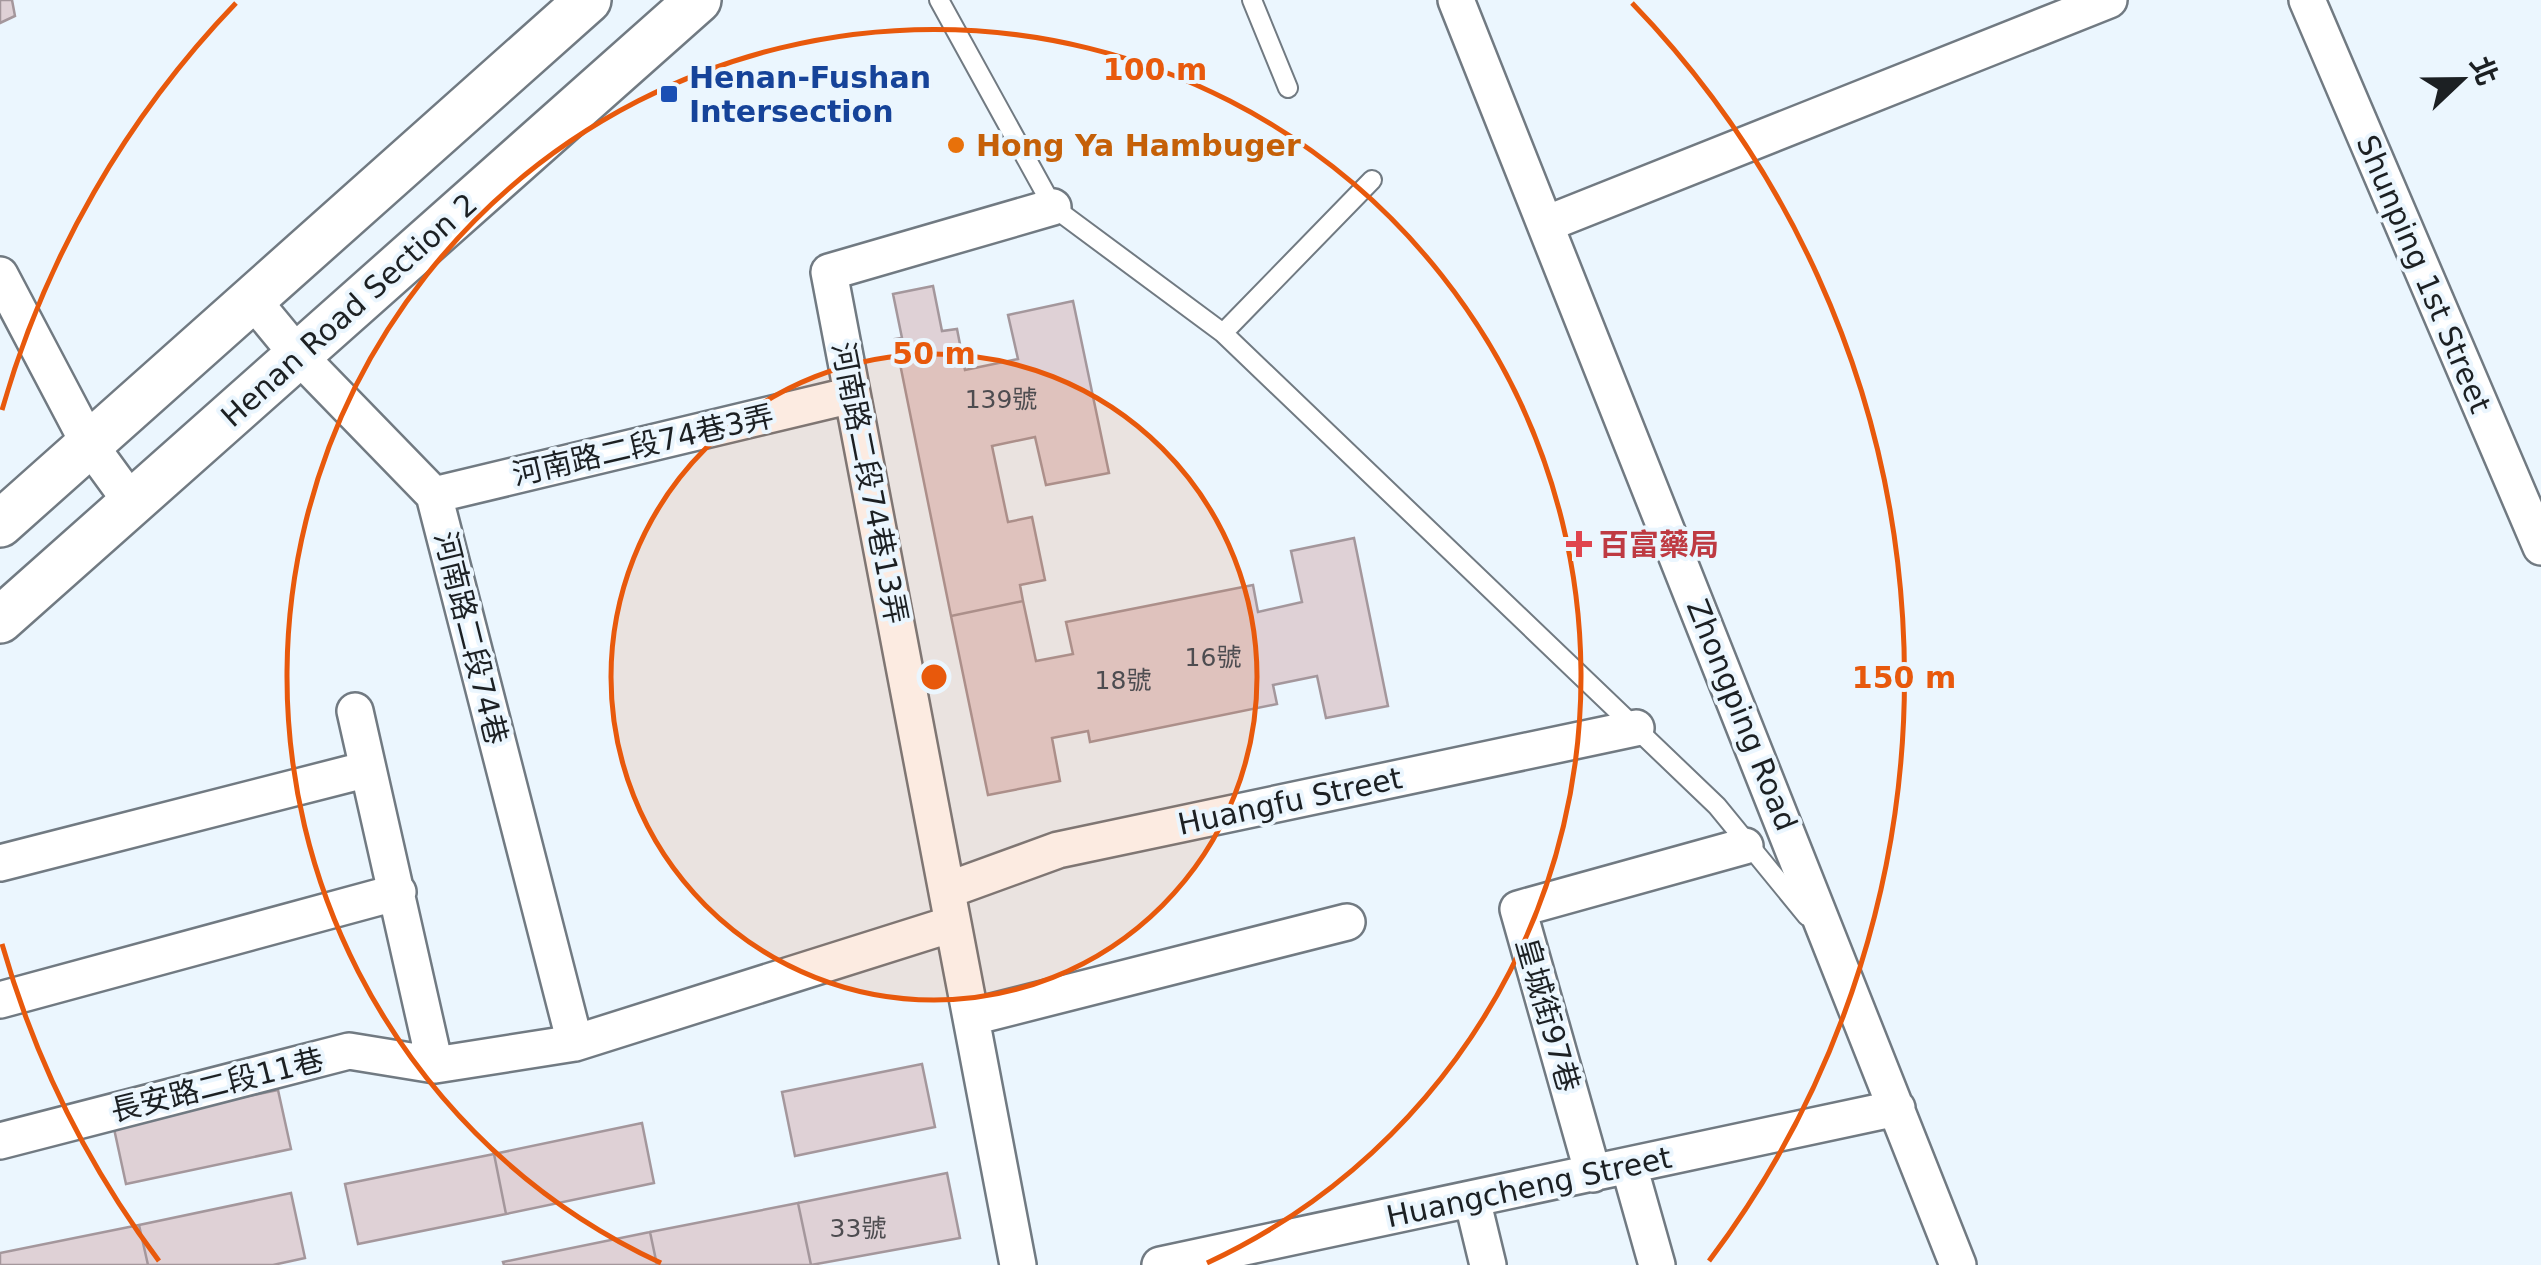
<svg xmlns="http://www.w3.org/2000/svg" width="2541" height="1265" viewBox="0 0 2541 1265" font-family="'DejaVu Sans','Noto Sans TC',sans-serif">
  <rect width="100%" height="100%" fill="#ebf6fe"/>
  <path fill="#dfd1d6" stroke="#a4979c" stroke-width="2.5" d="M0,0H12L15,16L0,23Z
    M933,286L942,331L957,329L965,370L1018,359L1008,315L1073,301L1109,473L1046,485L1035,437L992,446L1008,522L1032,517L1045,580L1020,585L1023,601L951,616L895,339L902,338L893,294Z
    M1354,538L1388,706L1326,718L1317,676L1273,685L1277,704L1090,742L1088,731L1052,738L1060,781L988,795L951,616L1023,601L1036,661L1073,654L1066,622L1253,585L1258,612L1302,602L1291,551Z
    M922,1064L935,1127L795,1156L782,1092Z
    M278,1090L291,1149L126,1184L113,1124Z
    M642,1123L654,1183L506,1214L494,1154Z
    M494,1154L506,1214L358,1244L345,1184Z
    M947,1173L960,1238L811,1265L798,1203Z
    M291,1193L305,1258L273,1265H148L139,1225Z
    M798,1203L811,1265H657L650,1232Z
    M139,1225L148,1265H0V1253Z
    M650,1232L657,1265H504L503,1262Z"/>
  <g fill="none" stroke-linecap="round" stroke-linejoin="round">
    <g stroke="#717a82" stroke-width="22">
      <path id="service" d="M939,0L1053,207L1223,333L1717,806L1807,916
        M1252,0L1288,88
        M1223,333L1372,180"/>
    </g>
    <g stroke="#717a82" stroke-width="40">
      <path id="minor" d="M1456,0L1958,1265
        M2307,0L2541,547
        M1546,224L2109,0
        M0,275L89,444L132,503
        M250,297L298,355L434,495L575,1043
        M434,495L852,395
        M355,711L435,1065
        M0,863L368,769
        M948,890L1058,850L1636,728
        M0,1000L398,892
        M972,1017L1347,922
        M0,1141L349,1051L435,1065L575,1043L952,924
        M1629,1166L1657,1265
        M1593,1174L1518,909L1745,846
        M1472,1199L1488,1265
        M1018,1265L829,272L1053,207
        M1160,1265L1897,1108"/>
    </g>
    <g stroke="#717a82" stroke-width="50">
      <path id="tertiary" d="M0,524L588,0
        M0,620L698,0"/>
    </g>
    <use href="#service" stroke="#fff" stroke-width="18"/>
    <use href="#minor" stroke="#fff" stroke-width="35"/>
    <use href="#tertiary" stroke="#fff" stroke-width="45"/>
  </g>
  <circle cx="934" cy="677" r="323" fill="#e8590c" fill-opacity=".12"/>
  <g fill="none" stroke="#e8590c" stroke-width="5">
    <circle cx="934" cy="677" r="323"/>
    <path d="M661 1263A647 647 0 1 1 1207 1263"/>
    <path d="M159 1261A970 970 0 0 1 2 944M2 410A970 970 0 0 1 236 3M1632 3A970 970 0 0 1 1709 1261"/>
  </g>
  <rect fill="#1a4fb4" stroke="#ebf6fe" stroke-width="4" x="659" y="84" width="20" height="20" rx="5"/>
  <circle fill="#e8710a" stroke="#ebf6fe" stroke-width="4" cx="956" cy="145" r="10"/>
  <path fill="#e0444e" stroke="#ebf6fe" stroke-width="4" d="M1574 529h10v10h10v10h-10v10h-10v-10h-10v-10h10z"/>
  <g text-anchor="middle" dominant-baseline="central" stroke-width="8" stroke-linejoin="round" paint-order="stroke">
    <g font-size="25" fill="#4d4c50">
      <text x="1001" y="399">139號</text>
      <text x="1213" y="657">16號</text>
      <text x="1123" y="680">18號</text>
      <text x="858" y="1228">33號</text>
    </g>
    <g font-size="30" font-weight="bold" fill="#164399" stroke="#ebf6fe" text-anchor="start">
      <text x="689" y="77">Henan-Fushan<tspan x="689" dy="34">Intersection</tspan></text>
    </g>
    <g font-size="30" font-weight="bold" fill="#c56008" stroke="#ebf6fe" text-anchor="start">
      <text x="976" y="145">Hong Ya Hambuger</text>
    </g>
    <g font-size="30" fill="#1c2023" stroke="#ebf6fe">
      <text transform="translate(2424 274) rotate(67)">Shunping 1st Street</text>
      <text transform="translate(349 310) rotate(-42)">Henan Road Section 2</text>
      <text transform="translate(643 445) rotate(-13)">河南路二段74巷3弄</text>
      <text transform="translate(870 483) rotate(79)">河南路二段74巷13弄</text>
      <text transform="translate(471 638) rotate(76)">河南路二段74巷</text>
      <text transform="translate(1742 715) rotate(68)">Zhongping Road</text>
      <text transform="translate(1290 801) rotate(-12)">Huangfu Street</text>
      <text transform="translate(1548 1015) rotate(74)">皇城街97巷</text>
      <text transform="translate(217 1085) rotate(-14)">長安路二段11巷</text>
      <text transform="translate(1529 1187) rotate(-12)">Huangcheng Street</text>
    </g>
    <g font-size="30" font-weight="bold" fill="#be3a42" stroke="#ebf6fe" text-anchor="start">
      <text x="1599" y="544">百富藥局</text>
    </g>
  </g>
  <circle cx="934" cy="677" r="15" fill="#e8590c" stroke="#ebf6fe" stroke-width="5"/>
  <g font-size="30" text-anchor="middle" font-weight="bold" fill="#e8590c" stroke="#ebf6fe" stroke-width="8" stroke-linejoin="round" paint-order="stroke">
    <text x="1155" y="80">100 m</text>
    <text x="934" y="364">50 m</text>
    <text x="1904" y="688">150 m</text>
  </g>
  <g transform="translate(2461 80) rotate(68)" stroke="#ebf6fe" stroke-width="8" paint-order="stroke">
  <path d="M0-8L18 38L0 25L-18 38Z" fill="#1c2023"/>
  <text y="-15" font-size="28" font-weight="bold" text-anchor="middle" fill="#1c2023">北</text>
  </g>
</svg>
